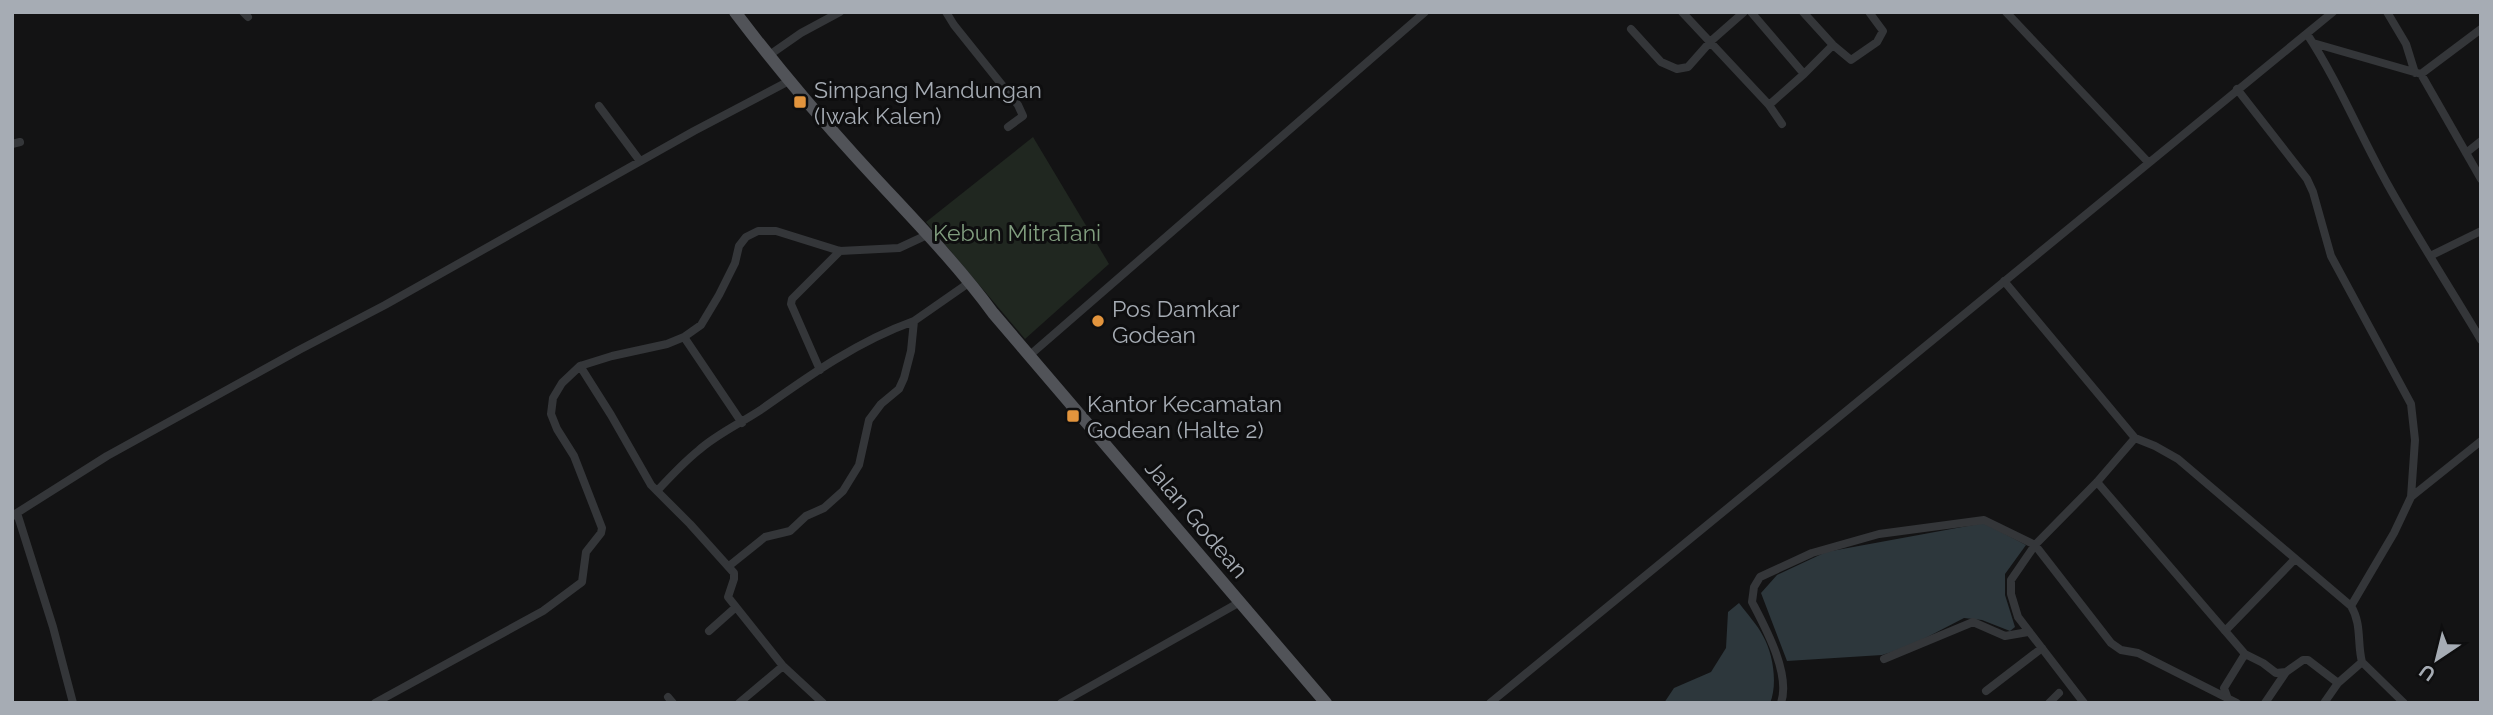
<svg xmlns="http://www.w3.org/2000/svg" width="2493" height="715" viewBox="0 0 2493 715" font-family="Raleway,sans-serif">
  <rect width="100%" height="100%" fill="#131314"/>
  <path fill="#202720" d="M1033,137L1109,264L1025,339L926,222Z"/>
  <path fill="#2d373c" d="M1984,523L2026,545L2005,574V595L2015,627L2010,631L1982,620L1964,618L1908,647L1882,655L1787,661L1761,593L1777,575L1826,552Z
    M1739,603C1747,614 1757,624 1763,636C1773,653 1778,684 1770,703H1664L1674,688L1711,672L1726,648L1728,612Z"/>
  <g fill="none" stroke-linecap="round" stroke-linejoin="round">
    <path stroke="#343639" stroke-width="8" d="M243,12L248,17
      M946,12L954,25L1018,105L1023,116L1008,127
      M1682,12L1769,105L1804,74
      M1751,12L1804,74L1833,45
      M1803,12L1833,45L1851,60L1877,42L1883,31L1869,12
      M2006,12L2148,162
      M2387,12L2406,44L2415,73
      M1631,29L1661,62L1677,69L1688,67L1711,41L1744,12
      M2307,34C2338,81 2360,135 2388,185C2417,237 2450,288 2481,340
      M2313,43L2421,74L2481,29
      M768,56L801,33L840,12
      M2421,74L2481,179
      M2237,89L2307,179L2313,192L2331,256L2411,404L2415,440L2411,497L2394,533L2351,606
      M1769,105L1782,124
      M599,106L640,161
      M12,144L20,142
      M2466,153L2481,141
      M2430,256L2481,231
      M2004,281L2135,438L2155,446L2178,459L2351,606C2362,624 2357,643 2362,662L2404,703
      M684,337L742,423
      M1030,355L1425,12
      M580,366L611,415L651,485L690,524L734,573V579L728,597L783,666L823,703
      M820,370L791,304L792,299L840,251
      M2097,482L2245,654L2224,688L2228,699
      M657,491C670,477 684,462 699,450C717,434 741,423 762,409C810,375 858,341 914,321
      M2411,497L2481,441
      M17,513L53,627L73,703
      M12,516L107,456L299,350L385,305L694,131L789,81
      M729,566L765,537L790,531L806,516L824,508L843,491L859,465L869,420L881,404L899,389L904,378L911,351L914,321L970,282
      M709,631L736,607
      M2225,631L2295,559
      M2245,654L2263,663L2276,673L2286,672L2303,660H2308L2338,683
      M1884,659L1973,622L2005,636L2028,632
      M1986,691L2042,648
      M668,697L673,703
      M375,703L543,611L582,582L586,552L601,533L602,528L574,456L557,429L551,414L553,398L562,383L580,366L612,356L667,344L684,337L701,325L719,295L735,263L739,246L746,237L758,231H776L840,251L899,248L927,235
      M739,703L783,666
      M1061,703L1240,602
      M1490,703L2333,12
      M1781,703C1791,674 1765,627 1752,602L1754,587L1760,577L1812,553L1879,534L1984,520L2035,545L2111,643L2121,650L2138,653L2237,703
      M2049,703L2059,693
      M2084,703L2018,617L2011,594V580L2035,545L2097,482L2135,438
      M2265,703L2286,672
      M2324,703L2338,683L2362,662"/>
    <path stroke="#515358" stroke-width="12" d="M735,12C773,62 813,110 855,156C902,208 952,257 993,313L1326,703"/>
  </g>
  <g fill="#e2943d" stroke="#0e0e0f" stroke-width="2.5">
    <rect x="793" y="95" width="14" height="14" rx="3.5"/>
    <circle cx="1098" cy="321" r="7"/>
    <rect x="1066" y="409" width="14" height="14" rx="3.5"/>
  </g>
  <g text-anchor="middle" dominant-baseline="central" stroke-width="6" stroke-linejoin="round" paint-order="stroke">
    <g font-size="23" fill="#a6acb4" stroke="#0e0e0f" text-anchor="start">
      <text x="814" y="89">Simpang Mandungan<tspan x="814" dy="26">(Iwak Kalen)</tspan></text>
      <text x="1112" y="308">Pos Damkar<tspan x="1112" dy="26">Godean</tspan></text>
      <text x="1087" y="403">Kantor Kecamatan<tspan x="1087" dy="26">Godean (Halte 2)</tspan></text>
    </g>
    <g font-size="23" fill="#809d7e" stroke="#0e0e0f">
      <text x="1017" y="232">Kebun MitraTani</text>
    </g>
    <g font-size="23" fill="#a6acb4" stroke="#0e0e0f">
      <text transform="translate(1197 519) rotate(50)">Jalan Godean</text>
    </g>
  </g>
  <rect width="2493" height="715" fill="none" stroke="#a6acb4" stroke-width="28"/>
  <g transform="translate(2437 659) rotate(215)" stroke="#0e0e0f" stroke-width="5" paint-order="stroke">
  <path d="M0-5L12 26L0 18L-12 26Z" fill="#a6acb4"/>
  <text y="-10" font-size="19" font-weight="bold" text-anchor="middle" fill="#a6acb4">U</text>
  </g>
</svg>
